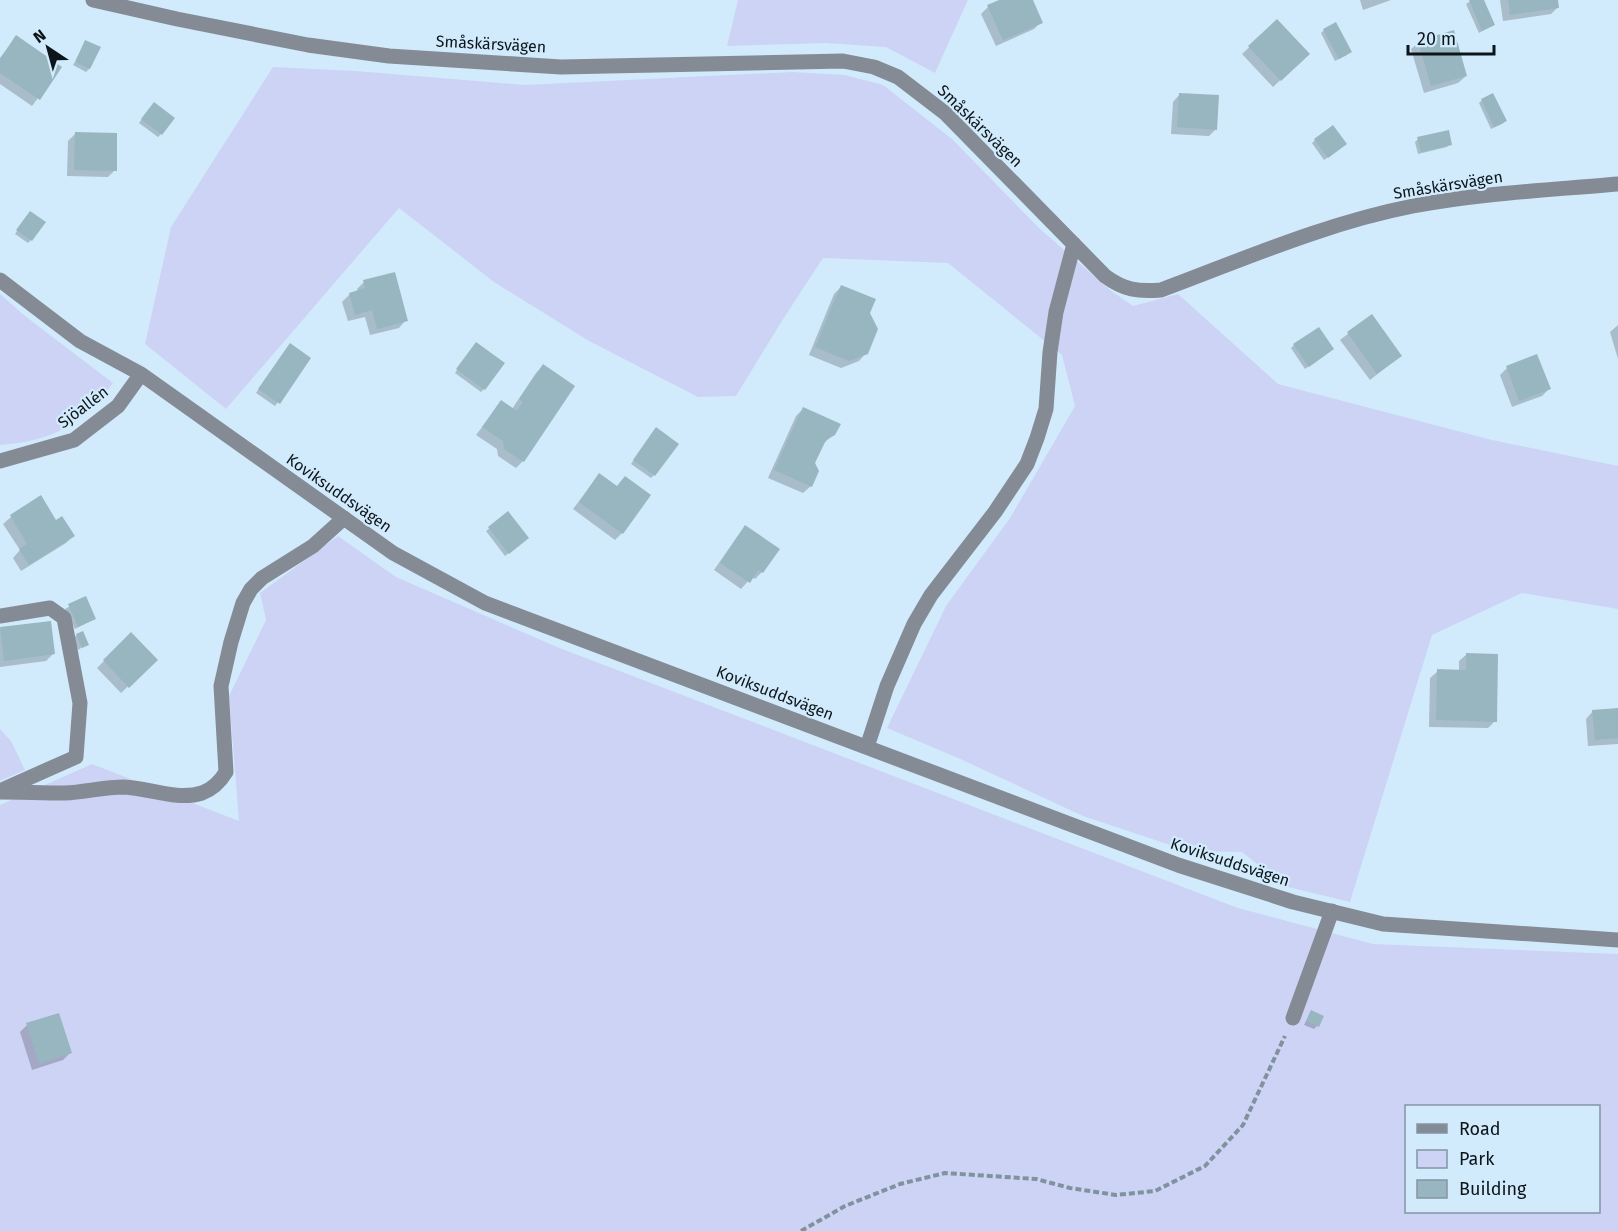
<svg xmlns="http://www.w3.org/2000/svg" width="1618" height="1231" viewBox="0 0 1618 1231" font-family="'Fira Sans',sans-serif">
  <rect width="100%" height="100%" fill="#d2ebfc"/>
  <path fill="#cdd3f5" fill-rule="evenodd" d="M738,0H968L935,73L886,47L825,43L727,46Z
    M273,67L356,71L525,85L792,72L845,75L883,85L952,139L1039,228L1110,290L1133,306L1178,294L1278,384L1492,440L1618,466V609L1522,593L1432,635L1350,902L1284,886L1242,852L1188,851L1083,816L958,758L887,728L946,606L1010,518L1075,406L1062,355L948,263L823,258L780,324L736,396L698,397L589,341L494,282L399,208L226,409L145,344L171,227Z
    M0,294L25,316L113,383C82,425 53,441 0,445Z
    M338,536L396,577L557,647L1238,908L1373,944L1618,954V1231H0V805L92,764L239,821L229,696L266,620L260,593ZM1406,1106H1598V1212H1406Z
    M0,729L11,741L25,770L0,781Z"/>
  <path fill="#0003" d="M1003,0H1031L1041,22L1034,29L996,46L981,14L988,7Z
    M1360,0H1391L1363,10Z
    M1472,0H1482L1493,25L1479,33L1466,4Z
    M1500,0H1557L1558,7L1551,14L1503,21Z
    M1277,21L1308,54L1273,87L1242,54Z
    M1324,30L1347,55L1335,61L1321,33Z
    M16,37L60,68L32,106L0,84V58Z
    M86,42L89,69L86,72L73,65Z
    M1419,42L1466,76L1458,83L1424,93L1411,49Z
    M1180,94L1216,129L1209,136L1171,134L1173,102Z
    M1482,100L1505,121L1502,124L1491,129L1479,103Z
    M151,107L161,134L158,137L139,123Z
    M75,134L115,170L108,177L67,176L68,141Z
    M1418,139L1450,144L1447,147L1418,154L1415,142Z
    M1315,140L1342,147L1324,160L1312,143Z
    M27,216L31,240L28,243L15,234Z
    M364,282L406,320L399,328L370,335L365,317L348,321L342,302L349,295L358,292L357,289Z
    M841,287L869,313L866,353L859,361L841,368L809,355L834,294Z
    M1371,316L1400,356L1370,380L1340,340Z
    M1618,325V359L1610,332Z
    M1294,345L1329,352L1305,369L1291,348Z
    M473,347L484,389L481,392L455,373Z
    M287,348L309,359L275,406L256,393Z
    M543,366L523,461L516,468L498,456L497,449L476,435L501,402L512,409L536,373Z
    M1507,368L1549,389L1542,396L1512,407L1500,375Z
    M803,409L834,434L823,444L813,463L811,486L803,493L768,478L796,416Z
    M653,432L654,475L651,478L631,464Z
    M599,475L622,533L615,540L573,509Z
    M41,497L56,522L73,536L66,543L21,571L13,558L20,550L3,524L11,517Z
    M508,513L524,541L505,556L486,531Z
    M746,527L762,572L755,579L752,577L741,589L714,570L739,534Z
    M85,598L94,619L75,629L65,609Z
    M49,622L53,654L46,661L0,667V629Z
    M131,634L156,660L121,693L97,668Z
    M77,635L87,644L78,650L73,638Z
    M1467,654L1495,721L1488,728L1429,727L1430,678L1438,671H1459V661Z
    M1618,709V744L1588,746L1586,719L1593,711Z
    M1311,1011L1317,1026L1314,1029L1304,1025Z
    M27,1025L70,1053L63,1060L32,1070L20,1032Z"/>
  <path fill="#98b6bf" d="M999,0H1033L1043,23L1003,40L987,5Z
    M1469,0H1484L1495,25L1482,31Z
    M1508,0H1558L1559,8L1510,15Z
    M1277,19L1310,54L1281,81L1248,46Z
    M1336,22L1352,52L1339,59L1323,29Z
    M1454,30L1467,76L1431,86L1418,41Z
    M16,35L62,67L40,100L0,73V59Z
    M85,40L101,47L90,69L75,62Z
    M1179,93L1219,95L1217,130L1177,127Z
    M1493,93L1507,121L1494,127L1481,99Z
    M154,102L175,118L162,135L141,119Z
    M1333,125L1347,144L1328,158L1314,139Z
    M1449,130L1452,145L1421,152L1417,137Z
    M75,132L117,133V171L74,170Z
    M30,211L46,222L32,241L16,230Z
    M395,272L408,321L377,329L372,310L355,315L349,293L365,288L363,280Z
    M841,285L876,299L870,313L878,329L868,354L849,361L815,347Z
    M1372,314L1402,356L1377,374L1347,332Z
    M1319,327L1334,349L1309,367L1293,344Z
    M476,342L505,363L485,390L456,369Z
    M290,343L311,358L280,404L258,389Z
    M1537,354L1551,389L1519,401L1506,366Z
    M543,364L575,386L524,462L504,449L503,441L482,427L501,400L517,411L523,402L519,399Z
    M803,407L841,424L835,435L826,440L815,463L819,471L812,487L774,470Z
    M656,427L679,444L655,476L633,460Z
    M599,473L617,486L625,476L651,495L623,534L579,502Z
    M41,495L56,520L62,516L75,536L29,565L19,549L27,544L10,515Z
    M508,511L529,538L509,554L488,527Z
    M745,525L780,549L763,573L758,570L750,583L720,563Z
    M86,596L96,619L78,627L68,604Z
    M51,621L55,654L4,661L0,627Z
    M83,631L89,645L82,648L76,634Z
    M131,632L158,660L129,688L103,660Z
    M1466,653L1498,654L1497,722L1436,720L1437,669L1466,670Z
    M1618,708V738L1595,740L1592,710Z
    M1311,1010L1324,1016L1319,1027L1306,1021Z
    M59,1013L72,1053L39,1064L26,1023Z"/>
  <g fill="none" stroke-linecap="round" stroke-linejoin="round">
    <path stroke="#80929e" stroke-width="4" stroke-dasharray="6 3" stroke-linecap="butt" d="M801,1231L845,1206L900,1184L945,1173L1036,1179L1070,1188L1116,1195L1155,1191L1205,1166L1243,1125L1285,1036"/>
    <path stroke="#858b95" stroke-width="15" d="M0,616L50,608L64,618L80,703L76,757L4,789
      M0,792C21,792 43,793 65,793C85,792 104,787 124,787C149,788 177,801 202,793C213,789 220,782 226,772L221,686L231,642L243,603L251,589L262,578L313,546L344,518
      M1293,1018L1332,911"/>
    <path stroke="#858b95" stroke-width="15" d="M93,0L177,19L308,45L389,56L561,67L843,61L874,67L898,77L945,113L1105,276C1124,290 1138,292 1161,290C1244,259 1326,223 1413,206C1481,193 1550,190 1618,184
      M0,280L80,341L141,374L393,553L485,603L1178,865L1293,902L1383,924L1618,940
      M0,461L74,440L118,406L141,374
      M867,747L887,686L914,624L931,595L995,512L1027,464L1037,438L1046,409L1050,352L1056,312L1074,244"/>
  </g>
  <g text-anchor="middle" dominant-baseline="central" stroke-width="4.5" stroke-linejoin="round" paint-order="stroke">
    <g font-size="16" fill="#0c151a" stroke="#d2ebfc">
      <text transform="translate(491 44) rotate(3)">Småskärsvägen</text>
      <text transform="translate(980 126) rotate(44)">Småskärsvägen</text>
      <text transform="translate(1448 185) rotate(-9)">Småskärsvägen</text>
      <text transform="translate(83 407) rotate(-37)">Sjöallén</text>
      <text transform="translate(339 493) rotate(35)">Koviksuddsvägen</text>
      <text transform="translate(775 693) rotate(21)">Koviksuddsvägen</text>
      <text transform="translate(1230 862) rotate(18)">Koviksuddsvägen</text>
    </g>
  </g>
  <rect x="1405" y="1105" width="195" height="108" fill="#d2ebfc" stroke="#8395a2" stroke-width="1.5"/>
  <rect x="1417" y="1124" width="30" height="9" fill="#858b95" stroke="#8395a2" stroke-width="1.5"/>
  <text x="1459" y="1135" font-size="18" fill="#0c151a">Road</text>
  <rect x="1417" y="1150" width="30" height="18" fill="#cdd3f5" stroke="#8395a2" stroke-width="1.5"/>
  <text x="1459" y="1165" font-size="18" fill="#0c151a">Park</text>
  <rect x="1417" y="1180" width="30" height="18" fill="#98b6bf" stroke="#8395a2" stroke-width="1.5"/>
  <text x="1459" y="1195" font-size="18" fill="#0c151a">Building</text>
  <g transform="translate(48 48) rotate(324)" stroke="#d2ebfc" stroke-width="4.5" paint-order="stroke">
  <path d="M0-4.5L10 22L0 15L-10 22Z" fill="#0c151a"/>
  <text y="-9" font-size="16" font-weight="bold" text-anchor="middle" fill="#0c151a">N</text>
  </g>
  <path d="M1408 45v9h86v-9" fill="none" stroke="#0c151a" stroke-width="3"/>
  <text x="1417" y="45" font-size="18" fill="#0c151a" stroke="#d2ebfc" stroke-width="4.5" paint-order="stroke">20 m</text>
</svg>
